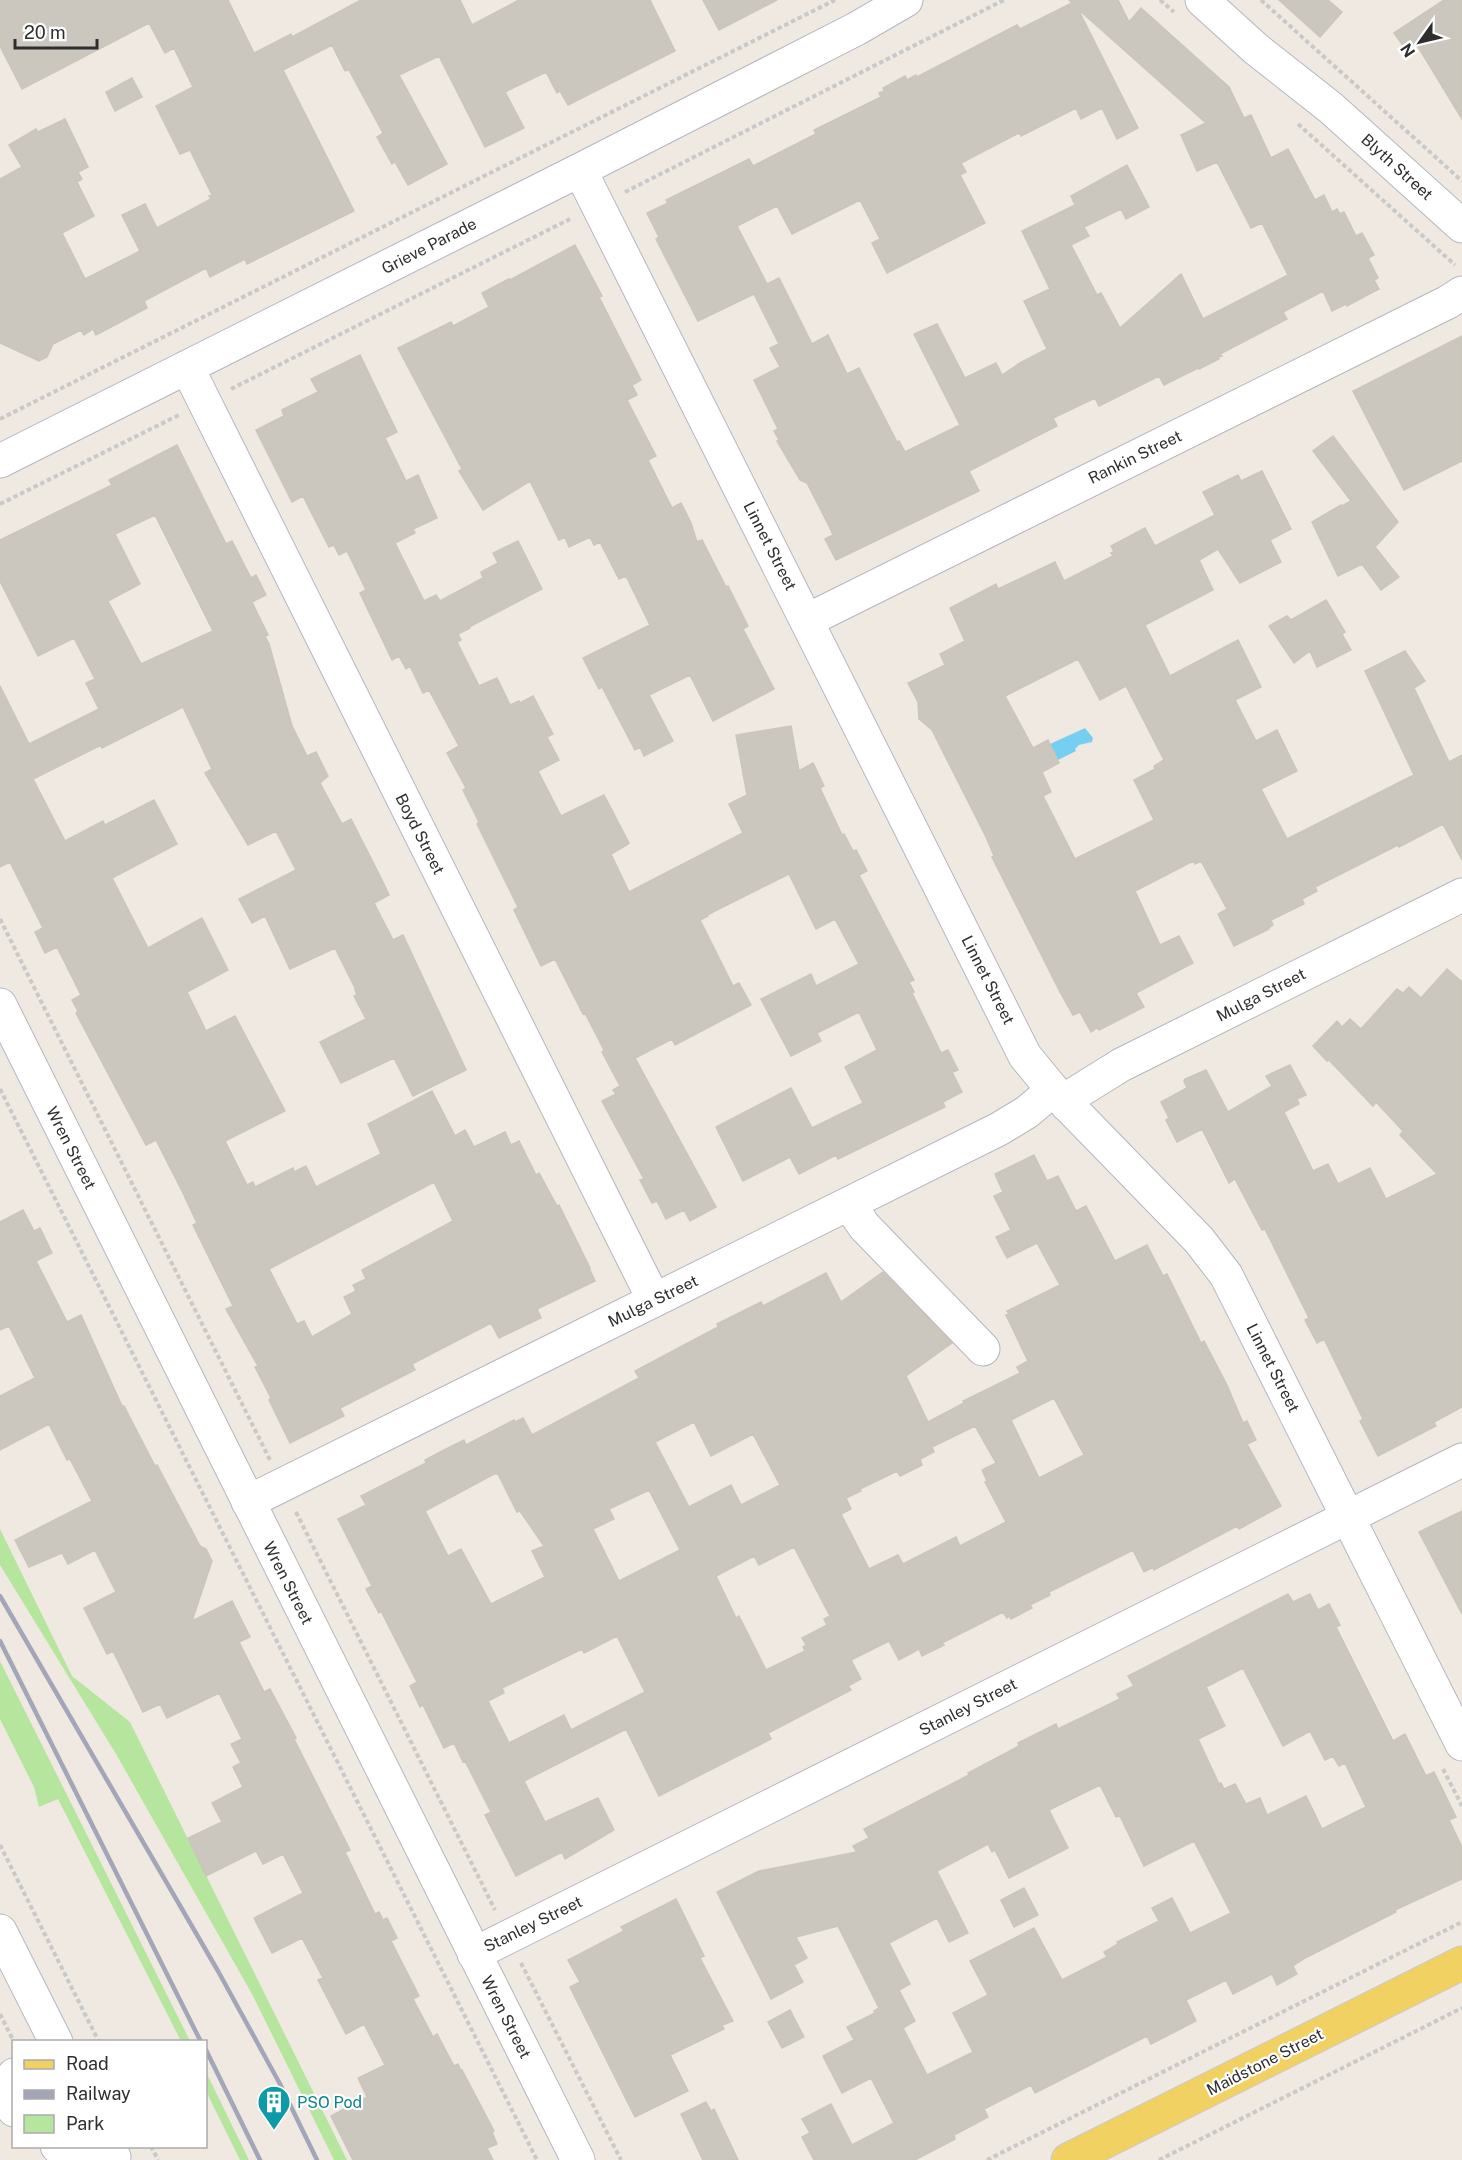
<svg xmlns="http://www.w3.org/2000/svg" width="1462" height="2160" viewBox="0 0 1462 2160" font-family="'Public Sans',sans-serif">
  <rect width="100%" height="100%" fill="#efe9e1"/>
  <path fill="#b6e59e" d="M0,1529L72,1676L130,1722L347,2160H334L252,1994L116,1754L0,1565Z
    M0,1661L190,2041H181L58,1799L39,1807L34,1787L0,1719Z
    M206,2072L249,2160H240L206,2091Z"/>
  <path fill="#75cff0" d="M1085,728L1093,738L1092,742L1079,745L1075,749L1076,751L1058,760L1050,744Z"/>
  <path fill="#cbc7bf" stroke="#cbc5ba" stroke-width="1.5" fill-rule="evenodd" d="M0,0H228L254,53L291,34L292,37L361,0H460L472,25L519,0H650L675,51L568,105L560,91L557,93L546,72L505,92L524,128L485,147L439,56L399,75L447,164L408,185L395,162L392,164L377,137L383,133L349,70L345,71L332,45L283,70L354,211L247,264L245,259L210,277L206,268L144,301L147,308L96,335L93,329L84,335L81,330L53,344L47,357L39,361L0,343V179L22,167L9,145L36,129L38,132L65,119L88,167L78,172L82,179L77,182L94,216L62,233L85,279L140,251L122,215L145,204L157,228L211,199L209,196L212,195L190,150L180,154L156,106L193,87L174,48L165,53L149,23L22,89L0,46Z
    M703,0H777L719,30Z
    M1069,0H1118L1129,22L1141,8L1229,87L1244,118L1251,115L1271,158L1288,149L1315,200L1324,195L1332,212L1337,209L1340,214L1344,212L1356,236L1362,233L1374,255L1368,258L1378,278L1374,280L1379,289L1347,306L1346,304L1332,311L1323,291L1283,312L1287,319L1220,354L1222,356L1218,357L1219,359L1199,369L1198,368L1164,385L1159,376L1099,406L1095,398L1053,418L1057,426L969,471L979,491L836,560L825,539L833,535L829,526L807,483L800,480L777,441L779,440L774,431L778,429L754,380L780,367L770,348L779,344L754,294L698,321L656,239L659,237L647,213L668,203L666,200L749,159L753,166L816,134L814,130L881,97L879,93L884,91L883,88L905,76L907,80L916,75L917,77L1017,25L1020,29L1072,3ZM1078,9L1206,123L1181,135L1197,171L1217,162L1251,228L1262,223L1288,275L1203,319L1181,274L1120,328L1101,293L1097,295L1071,245L1089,236L1084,227L1121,209L1126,219L1149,207L1127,165L1071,196L1075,205L1022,231L1050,289L1024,301L1047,349L1020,363L1002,375L996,363L965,378L937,324L914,334L960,425L905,452L899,441L897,442L859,368L847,374L828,335L812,344L779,278L767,284L737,226L777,206L792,234L860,200L880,239L872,243L887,273L985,223L960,175L966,172L961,163L1019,133L1021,136L1076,108L1081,119L1102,108L1117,139L1138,128Z
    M1279,0H1328L1342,12L1320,37Z
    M1444,0H1462V119L1417,45L1407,51L1394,33Z
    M132,78L142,97L115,111L106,92Z
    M575,245L602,296L599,297L641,380L632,385L637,395L627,400L656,456L648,460L672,508L681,503L691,523L697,542L702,540L726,587L728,586L748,626L743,629L774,689L713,721L690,675L649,695L673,741L644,756L640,747L635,750L602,687L599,689L583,658L650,625L626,576L619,579L600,542L594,545L590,537L569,547L565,537L559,540L530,481L483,510L459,471L462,469L398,348L451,322L453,326L489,307L482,293L509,279L510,280Z
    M1462,336V461L1404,490L1353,391Z
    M360,355L397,432L385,438L406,481L418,475L437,518L413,529L415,533L395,543L424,601L436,595L440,601L483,578L481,572L498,563L493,553L518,541L542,589L469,627L470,628L458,634L461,640L457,642L479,686L497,678L510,705L519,701L520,703L533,696L553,734L547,737L559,760L538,771L561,816L604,795L629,843L627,845L611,854L629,892L743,833L729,804L747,795L736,735L791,726L799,771L813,763L824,786L820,788L842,835L844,834L853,851L856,850L867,871L859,875L914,980L909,982L914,992L912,993L941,1053L948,1050L958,1070L952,1072L962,1092L943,1102L945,1107L838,1159L836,1155L799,1174L790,1157L743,1181L716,1127L791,1088L812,1128L863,1103L845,1067L877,1050L859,1012L817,1033L821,1041L791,1056L761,999L811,974L816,986L859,964L835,919L816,929L789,874L707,915L708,916L700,920L733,986L739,983L751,1005L675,1045L672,1039L635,1058L716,1207L690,1221L684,1210L666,1219L657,1201L652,1203L640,1180L644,1179L602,1101L616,1094L613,1090L620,1086L602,1052L604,1050L585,1013L583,1014L555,959L541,966L514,910L518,907L477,824L479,822L463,790L466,788L447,753L459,746L429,690L423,693L410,666L406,669L399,656L392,660L360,593L366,590L347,551L339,555L334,545L329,547L303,496L292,502L256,430L284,416L282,410L318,392L311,379Z
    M1333,436L1398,522L1375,547L1399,577L1381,590L1362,564L1338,576L1312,522L1341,505L1342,506L1351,501L1313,451Z
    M177,445L226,544L232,541L251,578L256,575L266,595L252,602L268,635L265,636L269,644L292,726L307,756L316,752L328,776L320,783L342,824L351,819L381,878L389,895L374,903L393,940L403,935L466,1070L413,1096L394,1058L341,1083L320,1042L366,1019L354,996L357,995L355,990H356L335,948L290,969L265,916L252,923L239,899L296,870L276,831L248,845L205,773L212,769L183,707L102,748L101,745L33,779L65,841L103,821L105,825L154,800L177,844L112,878L148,948L202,918L228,970L187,992L206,1031L235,1016L285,1111L225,1141L247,1185L253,1182L255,1187L293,1168L294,1172L306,1166L316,1187L381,1154L368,1124L432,1091L455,1136L465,1130L474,1147L505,1132L511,1145L519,1141L536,1175L539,1173L557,1206L559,1205L590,1268H589L595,1281L537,1309L541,1318L499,1338L491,1323L433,1353L412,1364L415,1370L340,1408L344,1416L290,1443L269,1400L271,1398L255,1367L258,1366L226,1309L233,1306L193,1225L197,1223L182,1191L156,1140L146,1145L76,1013L78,1011L72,1000L81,995L57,947L45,953L35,932L43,928L10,862L0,867V686L29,744L99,709L86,683L95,679L74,638L38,656L0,581V540L112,485L109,480ZM155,515L213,631L141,664L108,601L140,584L115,534ZM434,1182L453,1221L362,1270L366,1279L353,1285L356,1291L344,1297L352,1314L312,1337L304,1321L297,1324L269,1269Z
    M1262,471L1291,529L1270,540L1281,562L1240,583L1218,549L1199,560L1213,590L1145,625L1170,676L1238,640L1261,687L1235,700L1256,741L1277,730L1297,771L1261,789L1287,839L1414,775L1365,671L1405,651L1425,681L1414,688L1449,762L1462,755V860L1443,824L1399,847L1398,845L1315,887L1317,891L1302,899L1304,904L1271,920L1273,925L1268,928L1269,929L1234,946L1218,914L1227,909L1201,861L1195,864L1193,861L1135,891L1160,945L1179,936L1193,963L1136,993L1144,1007L1099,1030L1097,1028L1091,1032L1080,1012L1073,1015L1060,992L992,857L994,856L986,837L932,730L919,719L918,702L908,683L945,665L940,654L965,641L950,608L996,584L998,589L1055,562L1064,581L1113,556L1111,553L1114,551L1111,546L1145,528L1155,546L1215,515L1203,492L1238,475L1241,481ZM1078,659L1100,700L1126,686L1164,760L1154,766L1155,769L1134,780L1154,820L1075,859L1043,796L1051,792L1042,772L1059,763L1048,740L1033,748L1005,696Z
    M1326,600L1345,632L1342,634L1351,650L1317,667L1310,651L1294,663L1269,626L1287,616L1291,620Z
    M1447,969L1462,982V1407L1434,1422L1436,1426L1378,1456L1360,1421L1363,1419L1324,1339L1317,1343L1305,1320L1309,1318L1265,1229L1262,1230L1235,1179L1229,1183L1202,1129L1177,1142L1166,1120L1169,1118L1161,1102L1187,1088L1184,1081L1185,1079L1206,1070L1228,1112L1272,1086L1266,1076L1290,1065L1306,1095L1297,1099L1299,1104L1284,1112L1313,1171L1328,1164L1338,1184L1370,1168L1386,1199L1437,1174L1400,1135L1403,1131L1376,1102L1373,1106L1329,1060L1327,1061L1313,1046L1337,1021L1342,1027L1350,1019L1361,1029L1397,989L1403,993L1409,987L1421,998Z
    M1034,1155L1047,1181L1058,1176L1076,1211L1086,1206L1115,1261L1147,1245L1163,1276L1167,1274L1201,1343L1204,1341L1227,1385L1243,1423L1247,1421L1256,1440L1247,1444L1281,1506L1239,1529L1237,1526L1154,1570L1153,1567L1144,1572L1133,1550L1049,1592L1050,1595L1030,1605L1032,1608L1011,1619L1009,1616L1007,1618L1003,1612L942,1643L944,1645L922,1656L919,1649L899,1660L889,1641L851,1660L861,1679L848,1686L851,1690L768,1733L771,1739L659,1796L626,1729L524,1781L545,1822L598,1798L614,1830L565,1859L562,1852L516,1876L485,1815L491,1812L465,1761L463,1762L454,1743L444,1748L423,1705L420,1707L410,1686L417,1682L381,1611L379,1613L366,1589L372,1586L338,1519L366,1505L361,1496L426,1463L425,1460L444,1450L464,1440L466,1445L514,1420L515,1422L523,1418L532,1435L639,1378L635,1371L718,1327L717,1324L761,1302L763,1306L826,1273L841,1302L883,1272L952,1343L906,1376L928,1422L964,1403L963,1401L1020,1373L1017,1367L1028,1361L1006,1315L1009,1314L1007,1311L1060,1285L1037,1243L1007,1258L996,1237L1011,1230L994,1196L1003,1192L995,1174ZM1054,1398L1084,1455L1039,1478L1011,1420ZM694,1422L711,1456L753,1434L780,1485L741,1505L731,1485L689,1507L655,1442ZM975,1426L996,1463L982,1470L987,1481L985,1482L1006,1522L960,1546L956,1537L903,1564L898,1555L869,1569L841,1514L851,1509L846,1498L861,1491L860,1489L897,1471L900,1476L922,1465L920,1459L934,1452L932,1447ZM494,1474H498L517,1512L520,1511L544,1546L532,1551L545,1577L491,1604L461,1549L448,1556L425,1511ZM649,1490L680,1550L619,1581L593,1529L614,1519L609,1509ZM794,1547L830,1616L824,1619L827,1625L802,1638L806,1645L803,1647L805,1651L766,1670L739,1616L736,1618L716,1576L754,1556L759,1565ZM617,1636L645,1692L571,1730L564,1715L509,1743L488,1701L504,1693L502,1688L582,1649L584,1653Z
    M23,1210L34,1231L40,1228L52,1253L36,1261L67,1322L81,1315L122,1406H124L155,1466L157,1465L200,1546L206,1549L212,1561L192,1621L232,1601L250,1637L239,1642L264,1692L270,1689L296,1738L294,1739L350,1850L345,1852L375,1914L379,1912L383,1920L387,1918L397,1938L391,1941L419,1996L413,1999L433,2037L437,2034L454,2066L458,2064L461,2071L462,2070L494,2131L492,2132L497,2144L487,2148L493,2160H353L331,2116L367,2097L358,2078L385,2065L364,2024L346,2034L318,1980L323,1978L302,1938L272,1953L254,1918L303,1893L283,1854L263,1864L256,1851L206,1876L188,1838L222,1822L212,1803L243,1787L233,1767L241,1763L231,1744L242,1739L219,1693L167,1718L160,1704L143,1712L113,1651L107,1654L84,1608L116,1592L95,1550L68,1564L62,1553L29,1567L15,1540L92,1501L70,1459L67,1460L49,1424L0,1450V1396L35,1378L9,1326L0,1330V1222Z
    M1462,1511V1614L1419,1532Z
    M1288,1594L1293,1602L1310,1594L1318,1610L1329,1604L1340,1625L1336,1627L1393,1741L1405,1734L1426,1776L1434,1772L1456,1817L1449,1820L1462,1847V1879L1395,1910L1396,1912L1305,1958L1293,1966L1297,1974L1277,1985L1272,1974L1233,1994L1226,1980L1186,2000L1196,2021L1151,2044L1147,2036L1035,2093L1031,2085L984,2109L988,2117L956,2134L954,2135L955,2139L915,2160H814L802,2137L810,2133L802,2119L831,2104L852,2145L894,2123L871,2078L842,2093L823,2056L854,2040L847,2027L875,2013L874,2011L879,2008L838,1926L796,1937L807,1958L794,1965L803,1982L771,1999L717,1892L759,1871L857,1852L853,1846L869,1838L864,1829L969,1775L968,1773L1019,1746L1018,1743L1056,1724L1058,1729L1120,1699L1117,1694L1134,1686L1128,1676ZM1243,1668L1283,1746L1310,1731L1325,1760L1333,1756L1339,1766L1345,1763L1366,1807L1322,1829L1306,1796L1267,1815L1260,1798L1246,1804L1235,1784L1224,1789L1221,1783L1219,1784L1198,1739L1225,1726L1206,1687ZM1100,1785L1116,1817L1120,1816L1144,1866L1194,1841L1231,1913L1190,1933L1172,1898L1152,1908L1159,1921L1117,1942L1118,1944L1104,1952L1107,1957L1062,1980L1034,1928L970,1961L988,1995L953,2013L973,2052L927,2075L903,2028L915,2021L899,1990L910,1984L889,1943L937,1918L949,1942L968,1933L937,1871L988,1844L992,1852L995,1850L1009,1878L1068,1848L1049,1810Z
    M1024,1888L1038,1915L1014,1927L1001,1900Z
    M676,1899L704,1956L700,1958L733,2021L722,2025L724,2029L670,2055L688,2091L635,2117L570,1987L580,1982L568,1960L624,1931L621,1927Z
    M790,2010L804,2037L782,2048L768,2022Z
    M706,2102L711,2111L714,2109L738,2160H703L681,2114Z"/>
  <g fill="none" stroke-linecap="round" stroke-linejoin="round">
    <g stroke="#b4b7c1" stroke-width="35">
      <path id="minor" d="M1202,0L1256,49L1331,108L1462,226
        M580,170L1025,1056L1053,1090L1199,1240L1226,1275L1462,1744
        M187,367L654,1300
        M0,461L580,170L856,29L906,0
        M808,620L1448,302L1462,293
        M0,1005L578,2160
        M1067,1105L1076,1093L1121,1065L1462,895
        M849,1204L864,1226L983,1349
        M248,1502L999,1129L1027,1112L1053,1090
        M0,1931L56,2042
        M474,1954L1462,1460
        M14,2075C8,2087 3,2098 14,2110
        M57,2146L60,2149L114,2157"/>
    </g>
    <g stroke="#c9c9c9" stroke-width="35">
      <path id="major" d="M1068,2160L1462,1963"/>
    </g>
    <path stroke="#c9c9c9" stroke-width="4" stroke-dasharray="4.5 3" stroke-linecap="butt" d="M1160,0L1174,12
      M1261,0L1462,181
      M1298,124L1455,265
      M625,192L1004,0
      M231,389L570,219
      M0,419L835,0
      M0,504L179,415
      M0,919L270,1460
      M0,1089L537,2160
      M296,1512L495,1910
      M1443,1769L1462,1806
      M0,1845L99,2042
      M521,1963L621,2160
      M0,2014L14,2042
      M151,2146L158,2160
      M987,2160L1462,1922
      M1159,2160L1462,2008"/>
    <use href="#minor" stroke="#fff" stroke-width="33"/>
    <use href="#major" stroke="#f2d163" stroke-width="33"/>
    <path stroke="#a3a6b8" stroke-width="4.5" d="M0,1596L218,1971L280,2084L317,2160
      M0,1641L201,2042
      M206,2050L260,2160"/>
  </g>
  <defs>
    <g id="building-pin" transform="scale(1.725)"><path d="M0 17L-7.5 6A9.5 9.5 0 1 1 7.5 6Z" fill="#0f9aa8" stroke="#fff"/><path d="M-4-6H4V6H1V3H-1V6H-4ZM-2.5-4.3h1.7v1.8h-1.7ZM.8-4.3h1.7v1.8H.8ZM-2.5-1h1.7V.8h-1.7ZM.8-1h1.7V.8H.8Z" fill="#fff"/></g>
  </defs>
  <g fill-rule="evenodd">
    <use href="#building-pin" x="274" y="2102"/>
  </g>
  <g text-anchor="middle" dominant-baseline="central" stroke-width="4.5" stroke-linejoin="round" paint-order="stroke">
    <g font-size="16" fill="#2e2e2e" stroke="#fff">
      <text transform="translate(1397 167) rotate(42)">Blyth Street</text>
      <text transform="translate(429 246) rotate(-27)">Grieve Parade</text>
      <text transform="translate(1135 457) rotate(-26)">Rankin Street</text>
      <text transform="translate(770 546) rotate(63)">Linnet Street</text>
      <text transform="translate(420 834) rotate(63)">Boyd Street</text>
      <text transform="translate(988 980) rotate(63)">Linnet Street</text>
      <text transform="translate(1261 995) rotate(-27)">Mulga Street</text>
      <text transform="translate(71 1148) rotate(63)">Wren Street</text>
      <text transform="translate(653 1301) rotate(-26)">Mulga Street</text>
      <text transform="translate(1273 1368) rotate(63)">Linnet Street</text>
      <text transform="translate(288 1583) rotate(63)">Wren Street</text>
      <text transform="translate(968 1707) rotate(-27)">Stanley Street</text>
      <text transform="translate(533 1924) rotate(-26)">Stanley Street</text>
      <text transform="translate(506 2017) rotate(63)">Wren Street</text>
      <text transform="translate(1265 2062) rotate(-27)">Maidstone Street</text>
    </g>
    <g font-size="16" fill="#0d838f" stroke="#fff" text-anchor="start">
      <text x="297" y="2102">PSO Pod</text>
    </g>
  </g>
  <rect x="12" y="2040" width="195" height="108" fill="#ffffff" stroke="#ababab" stroke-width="1.5"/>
  <rect x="24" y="2060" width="30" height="9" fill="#f2d163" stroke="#ababab" stroke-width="1.5"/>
  <text x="66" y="2070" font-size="18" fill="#2e2e2e">Road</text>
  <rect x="24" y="2090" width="30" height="9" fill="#a3a6b8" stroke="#ababab" stroke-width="1.5"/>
  <text x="66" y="2100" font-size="18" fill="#2e2e2e">Railway</text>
  <rect x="24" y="2115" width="30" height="18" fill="#b6e59e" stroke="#ababab" stroke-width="1.5"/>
  <text x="66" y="2130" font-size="18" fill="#2e2e2e">Park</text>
  <g transform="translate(1420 42) rotate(236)" stroke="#ffffff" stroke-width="4.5" paint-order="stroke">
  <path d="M0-4.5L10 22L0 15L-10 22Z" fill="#2e2e2e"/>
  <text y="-9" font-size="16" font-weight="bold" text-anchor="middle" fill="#2e2e2e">N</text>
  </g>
  <path d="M15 39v9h82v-9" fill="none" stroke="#2e2e2e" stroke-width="3"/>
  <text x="24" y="39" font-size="18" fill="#2e2e2e" stroke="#ffffff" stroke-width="4.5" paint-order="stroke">20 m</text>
</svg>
